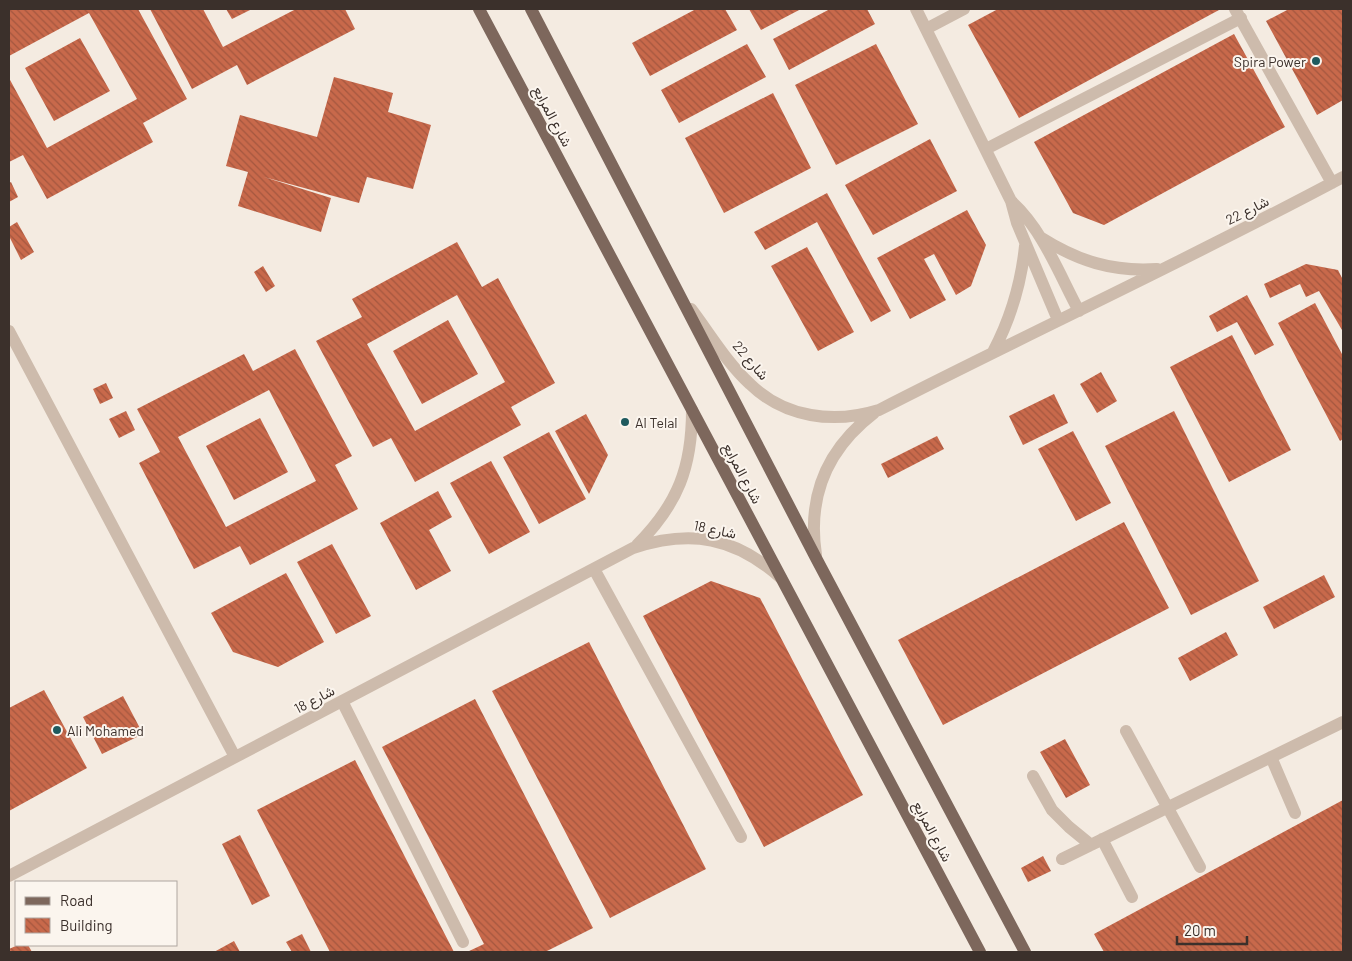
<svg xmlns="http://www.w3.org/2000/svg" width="1352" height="961" viewBox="0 0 1352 961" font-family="Barlow,Vazirmatn,sans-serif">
  <defs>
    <pattern id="building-back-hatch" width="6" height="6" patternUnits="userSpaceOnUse" patternTransform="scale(1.25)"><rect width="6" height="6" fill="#c8694b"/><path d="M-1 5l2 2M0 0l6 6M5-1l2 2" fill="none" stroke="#a4573f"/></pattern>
  </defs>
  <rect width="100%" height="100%" fill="#f4ebe1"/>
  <path fill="url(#building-back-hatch)" fill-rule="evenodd" d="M9,9H138L187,99L143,123L153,142L47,199L23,155L9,162V78L47,148L137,99L89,13L9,56Z
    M150,9H203L223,47L296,9H345L355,29L247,85L237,65L192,89Z
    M226,9H252L232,19Z
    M696,9H725L737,30L650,76L632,43Z
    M749,9H801L761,30Z
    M830,9H867L875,24L789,70L773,39Z
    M998,9H1219V10L1019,118L968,25Z
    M1289,9H1343V100L1317,115L1266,21Z
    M1234,34L1285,127L1104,225L1073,213L1034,142Z
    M80,38L110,91L54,121L25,68Z
    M747,44L766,77L679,123L661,90Z
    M876,44L918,124L836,165L795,85Z
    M334,77L393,93L388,112L431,125L413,189L367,177L359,203L264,177L331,198L321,232L238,206L248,172L226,166L240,115L317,137Z
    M773,93L811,168L724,213L685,138Z
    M930,139L957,191L873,235L845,185Z
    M11,182L18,197L9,202V183Z
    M827,193L891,311L871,322L817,222L765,250L754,232Z
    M967,210L986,245L971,286L956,295L934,254L924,259L946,300L910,319L877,258Z
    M17,222L34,252L21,260L9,236V227Z
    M457,242L482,287L498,278L555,383L511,407L521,425L415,482L391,438L373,447L316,341L362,317L352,299ZM457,295L505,382L415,431L367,344Z
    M807,247L854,332L818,351L771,266Z
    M1306,264L1338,270L1343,280V330H1342L1319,291L1306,297L1300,284L1270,298L1264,284Z
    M263,266L275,286L266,292L254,272Z
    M1247,295L1274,345L1255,355L1237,322L1217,332L1209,316Z
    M1315,303L1343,356V439L1340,441L1278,323Z
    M448,320L478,374L422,404L393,351Z
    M1232,335L1291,450L1229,482L1170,367Z
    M295,349L352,456L335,465L358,509L250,565L240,546L194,569L139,463L160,452L137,409L244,354L253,371ZM269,390L316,481L226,527L178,437Z
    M1101,372L1117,401L1097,413L1080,384Z
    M106,383L113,398L100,404L93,389Z
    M1054,394L1068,423L1023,445L1009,416Z
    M126,411L135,430L119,438L109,419Z
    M1174,411L1259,581L1191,615L1105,446Z
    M586,414L608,455L589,494L555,431Z
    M260,418L288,472L234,500L206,446Z
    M1073,431L1111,503L1076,521L1038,449Z
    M549,432L586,499L539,524L503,457Z
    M937,436L944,449L888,478L881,464Z
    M491,461L530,532L489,554L450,483Z
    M438,491L452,517L429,530L451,571L416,590L380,523Z
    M1124,522L1169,608L943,725L898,640Z
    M332,544L371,616L336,634L297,562Z
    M286,573L324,642L278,667L233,652L211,613Z
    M1324,575L1335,597L1274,629L1263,607Z
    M711,581L760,598L863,795L764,847L643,616Z
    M1226,632L1238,655L1190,681L1178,658Z
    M589,642L706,869L610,918L492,691Z
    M44,690L87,768L9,811V708Z
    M123,696L143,734L102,754L83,717Z
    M475,699L593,928L545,952H467L484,944L382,747Z
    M1065,739L1090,785L1066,798L1040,752Z
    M355,760L454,952H330L257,810Z
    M1343,800V952H1104L1094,934Z
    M240,835L270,896L252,905L222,844Z
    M1043,856L1051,871L1028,882L1021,868Z
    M302,934L311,952H292L286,942Z
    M234,941L240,952H214Z
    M18,945H28L32,952H11L9,949Z"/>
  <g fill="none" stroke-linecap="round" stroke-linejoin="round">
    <path stroke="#cdbbac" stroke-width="12" d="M916,9L1011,201L1017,223L1058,320
      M1235,9L1332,183
      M926,29L964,9
      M986,149L1241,18
      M1011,201C1043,230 1059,274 1079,311
      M1040,237C1078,261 1112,272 1157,269
      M691,309C710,334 727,363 750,384C785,418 834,424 879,410C1033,331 1190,259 1343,177
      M9,331L235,757
      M993,352C1011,318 1021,284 1025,246
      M637,545C678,504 692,467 692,410
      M816,555C807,496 827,449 874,413
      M594,569L741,837
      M342,701L463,942
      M1126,731L1200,867
      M1271,757L1295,813
      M1033,776L1052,810L1069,827L1091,845
      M1102,839L1132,897
      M1062,859L1343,722
      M9,876L633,548C691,529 735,537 781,578"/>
    <path stroke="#7d675c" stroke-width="12" d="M479,9L980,952
      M531,9L816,558L1025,952"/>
  </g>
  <g fill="#1f5a5e" stroke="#fbf5ee" stroke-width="2">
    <circle cx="1316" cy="61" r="5"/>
    <circle cx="625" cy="422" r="5"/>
    <circle cx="57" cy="730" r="5"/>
  </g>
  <g text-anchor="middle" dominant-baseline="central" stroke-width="4" stroke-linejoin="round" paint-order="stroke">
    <g font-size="14" fill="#3b302b" stroke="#fbf5ee" text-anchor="start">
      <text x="1306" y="61" text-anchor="end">Spira Power</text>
      <text x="635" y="422">Al Telal</text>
      <text x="67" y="730">Ali Mohamed</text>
    </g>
    <g font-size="14" fill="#3b302b" stroke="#fbf5ee">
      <text transform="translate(553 116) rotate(62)">شارع المرابع</text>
      <text transform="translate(1247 210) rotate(-27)">شارع 22</text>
      <text transform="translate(751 360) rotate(49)">شارع 22</text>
      <text transform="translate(743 473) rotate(62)">شارع المرابع</text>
      <text transform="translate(715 529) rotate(12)">شارع 18</text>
      <text transform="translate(314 699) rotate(-28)">شارع 18</text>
      <text transform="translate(933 831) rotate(62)">شارع المرابع</text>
    </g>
  </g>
  <rect width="1352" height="961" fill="none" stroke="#3b302b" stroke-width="20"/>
  <rect x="15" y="881" width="162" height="65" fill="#fbf5ee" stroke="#aea6a0"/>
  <rect x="25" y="897" width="25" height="8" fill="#7d675c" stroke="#aea6a0"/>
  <text x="60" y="906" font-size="15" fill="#3b302b">Road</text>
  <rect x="25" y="918" width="25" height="15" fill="url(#building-back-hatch)" stroke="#aea6a0"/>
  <text x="60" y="931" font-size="15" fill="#3b302b">Building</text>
  <path d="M1177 936v8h70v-8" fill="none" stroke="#3b302b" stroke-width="2.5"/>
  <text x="1184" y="936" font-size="15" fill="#3b302b" stroke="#fbf5ee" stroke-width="4" paint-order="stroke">20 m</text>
</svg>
